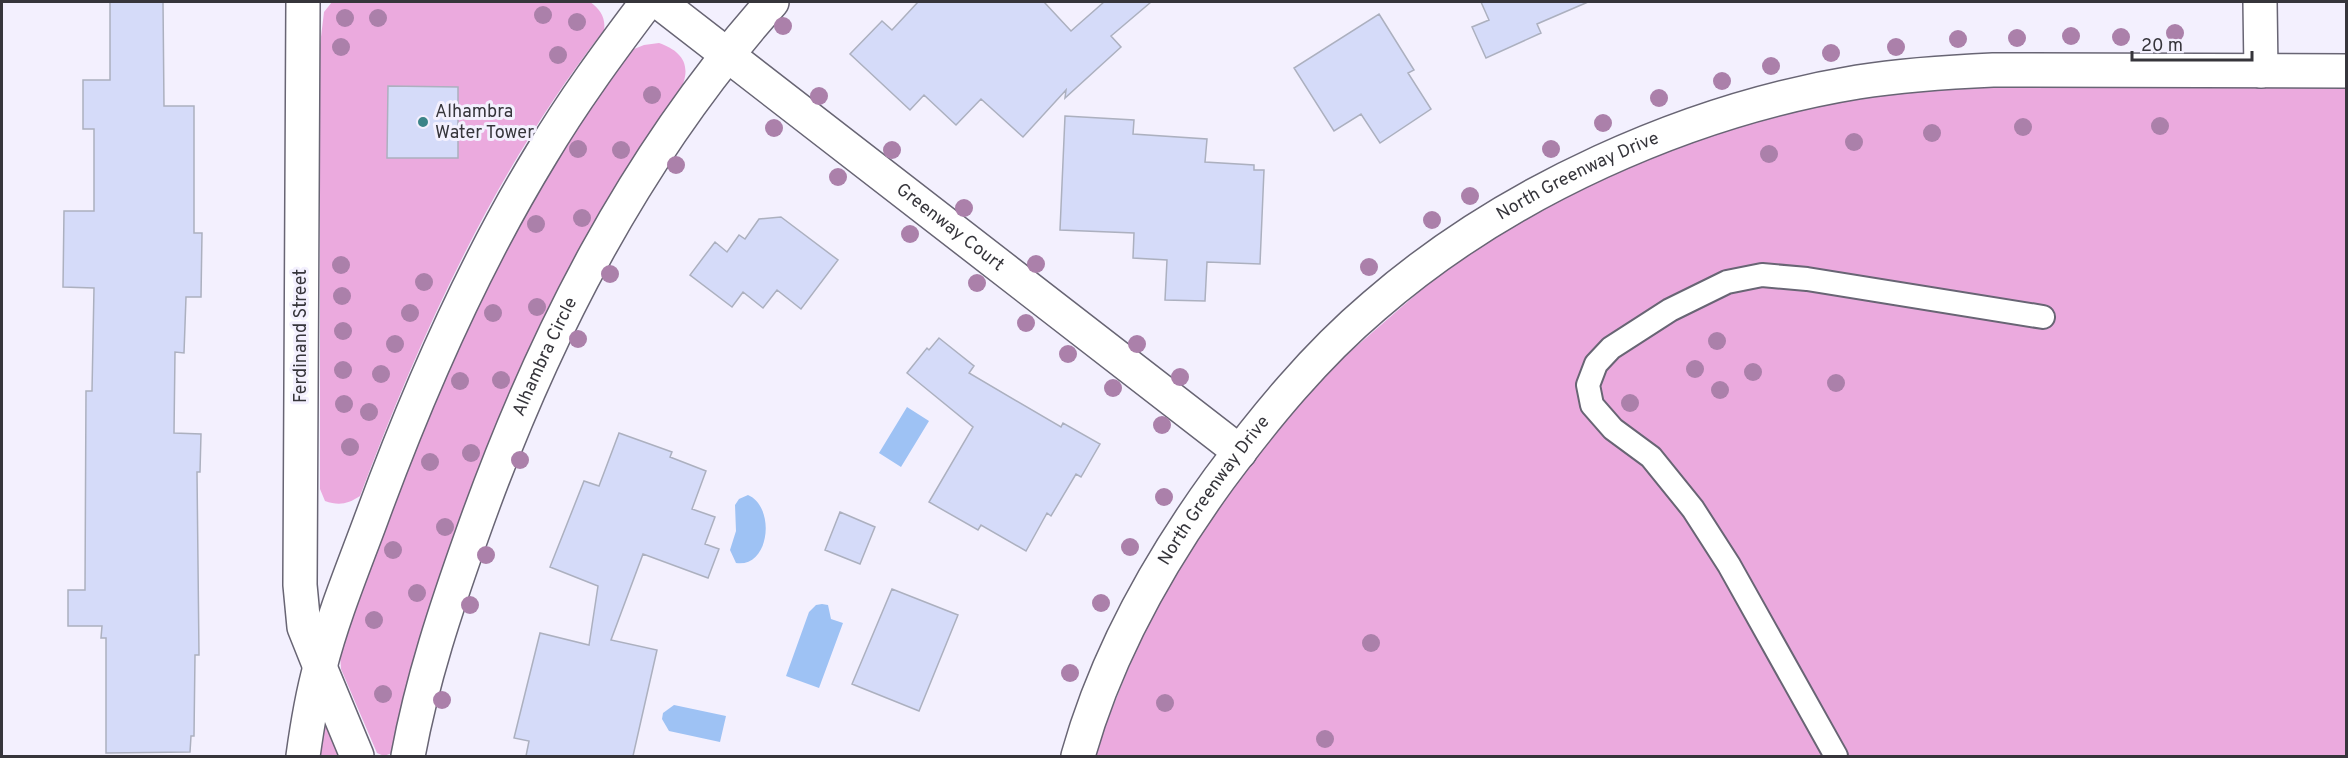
<svg xmlns="http://www.w3.org/2000/svg" width="2348" height="758" viewBox="0 0 2348 758" font-family="Overpass,sans-serif">
  <rect width="100%" height="100%" fill="#f3f0fe"/>
  <path fill="#ebaade" d="M332,2H590C600,9 606,18 604,30C495,170 422,331 360,496C348,504 339,506 325,501L320,489V45L324,12Z
    M659,43C679,50 691,62 683,84L645,144L436,599L403,700L392,753L384,756L377,753L341,669L340,655L368,564L453,356L535,187L629,51L644,45Z
    M1959,86H2346V756H1093L1146,625L1202,526L1291,412L1336,364L1443,271L1494,236L1557,198L1659,153L1768,116L1884,93Z
    M324,714L346,756H312Z"/>
  <path fill="#9ec2f4" d="M907,407L929,421L901,467L879,453Z
    M748,495C776,507 770,568 736,563L730,550L736,531L735,505L739,499Z
    M822,604L828,605L831,619L843,623L819,688L786,676L809,612L816,605Z
    M674,705L726,716L720,742L669,731L662,719L663,713Z"/>
  <path fill="#d5dbf9" stroke="#acb0bf" stroke-width="1.5" d="M110,2H163L164,106H194V233H202L201,297H186L184,353L175,352L174,433L201,434L200,472H197L199,655H195L194,736H191L190,752L106,753V638H101L102,626H68V590H85L86,391H92L94,288L63,287L64,211H94V129H83V80H110Z
    M918,2H1044L1071,31L1104,2H1151L1111,36L1121,47L1065,98L1066,90L1023,137L981,99L956,125L924,95L910,110L850,54L882,21L892,30Z
    M1481,2H1588L1537,24L1541,33L1486,58L1472,27L1489,20Z
    M1379,14L1414,70L1408,73L1431,109L1380,143L1361,114L1334,131L1294,68Z
    M388,86L458,87V158H387Z
    M1065,116L1134,120L1133,134L1207,139L1205,162L1254,165V170H1264L1260,264L1207,262L1205,301L1165,300L1167,260L1133,258L1134,233L1060,230Z
    M781,217L838,260L801,309L777,290L763,308L743,292L732,307L690,275L715,242L727,252L739,235L745,239L759,219Z
    M939,338L974,366L969,373L1061,427L1063,423L1100,444L1081,477L1076,474L1051,516L1047,513L1026,551L981,525L978,530L929,502L973,427L907,373L927,348L929,350Z
    M619,433L672,452L670,457L706,471L692,509L715,517L705,544L719,549L708,578L643,554L611,640L657,650L633,756H526L529,741L514,738L540,633L589,645L598,586L550,567L584,481L599,486Z
    M840,512L875,527L860,564L825,550Z
    M892,589L958,615L919,711L852,684Z"/>
  <g fill="none" stroke-linecap="round" stroke-linejoin="round">
    <g stroke="#686574" stroke-width="26">
      <path id="service" d="M1836,756L1729,565L1693,509L1651,457L1613,429L1592,405L1588,385L1596,364L1611,348L1670,310L1727,282L1762,275L1807,279L2043,317"/>
    </g>
    <g stroke="#686574" stroke-width="36">
      <g id="minor">
        <path d="M303,2L300,585L304,627L320,667"/>
        <path id="s1" d="M659,2L1240,452"/>
        <path d="M2260,2L2261,71"/>
        <path id="s2" d="M1078,756C1106,656 1158,563 1219,479C1265,417 1315,356 1374,306C1505,192 1687,110 1858,82C1903,75 1948,72 1993,70L2346,71"/>
      </g>
    </g>
    <g stroke="#686574" stroke-width="36">
      <g id="tertiary">
        <path d="M320,667L357,756"/>
        <path d="M303,756C307,727 312,696 320,667C333,616 354,566 372,517C418,392 472,268 541,155C573,101 610,51 647,2"/>
        <path id="s3" d="M408,756C422,680 446,608 472,535C541,340 634,157 772,2"/>
      </g>
    </g>
    <use href="#service" stroke="#fff" stroke-width="22"/>
    <use href="#minor" stroke="#fff" stroke-width="33"/>
    <use href="#tertiary" stroke="#fff" stroke-width="33"/>
  </g>
  <g fill="#ab80aa">
    <circle cx="543" cy="15" r="9"/>
    <circle cx="345" cy="18" r="9"/>
    <circle cx="378" cy="18" r="9"/>
    <circle cx="577" cy="22" r="9"/>
    <circle cx="783" cy="26" r="9"/>
    <circle cx="2175" cy="33" r="9"/>
    <circle cx="2071" cy="36" r="9"/>
    <circle cx="2121" cy="37" r="9"/>
    <circle cx="2017" cy="38" r="9"/>
    <circle cx="1958" cy="39" r="9"/>
    <circle cx="341" cy="47" r="9"/>
    <circle cx="1896" cy="47" r="9"/>
    <circle cx="1831" cy="53" r="9"/>
    <circle cx="558" cy="55" r="9"/>
    <circle cx="1771" cy="66" r="9"/>
    <circle cx="1722" cy="81" r="9"/>
    <circle cx="652" cy="95" r="9"/>
    <circle cx="819" cy="96" r="9"/>
    <circle cx="1659" cy="98" r="9"/>
    <circle cx="1603" cy="123" r="9"/>
    <circle cx="2160" cy="126" r="9"/>
    <circle cx="2023" cy="127" r="9"/>
    <circle cx="774" cy="128" r="9"/>
    <circle cx="1932" cy="133" r="9"/>
    <circle cx="1854" cy="142" r="9"/>
    <circle cx="578" cy="149" r="9"/>
    <circle cx="1551" cy="149" r="9"/>
    <circle cx="621" cy="150" r="9"/>
    <circle cx="892" cy="150" r="9"/>
    <circle cx="1769" cy="154" r="9"/>
    <circle cx="676" cy="165" r="9"/>
    <circle cx="838" cy="177" r="9"/>
    <circle cx="1470" cy="196" r="9"/>
    <circle cx="964" cy="208" r="9"/>
    <circle cx="582" cy="218" r="9"/>
    <circle cx="1432" cy="220" r="9"/>
    <circle cx="536" cy="224" r="9"/>
    <circle cx="910" cy="234" r="9"/>
    <circle cx="1036" cy="264" r="9"/>
    <circle cx="341" cy="265" r="9"/>
    <circle cx="1369" cy="267" r="9"/>
    <circle cx="610" cy="274" r="9"/>
    <circle cx="424" cy="282" r="9"/>
    <circle cx="977" cy="283" r="9"/>
    <circle cx="342" cy="296" r="9"/>
    <circle cx="537" cy="307" r="9"/>
    <circle cx="410" cy="313" r="9"/>
    <circle cx="493" cy="313" r="9"/>
    <circle cx="1026" cy="323" r="9"/>
    <circle cx="343" cy="331" r="9"/>
    <circle cx="578" cy="339" r="9"/>
    <circle cx="1717" cy="341" r="9"/>
    <circle cx="395" cy="344" r="9"/>
    <circle cx="1137" cy="344" r="9"/>
    <circle cx="1068" cy="354" r="9"/>
    <circle cx="1695" cy="369" r="9"/>
    <circle cx="343" cy="370" r="9"/>
    <circle cx="1753" cy="372" r="9"/>
    <circle cx="381" cy="374" r="9"/>
    <circle cx="1180" cy="377" r="9"/>
    <circle cx="501" cy="380" r="9"/>
    <circle cx="460" cy="381" r="9"/>
    <circle cx="1836" cy="383" r="9"/>
    <circle cx="1113" cy="388" r="9"/>
    <circle cx="1720" cy="390" r="9"/>
    <circle cx="1630" cy="403" r="9"/>
    <circle cx="344" cy="404" r="9"/>
    <circle cx="369" cy="412" r="9"/>
    <circle cx="1162" cy="425" r="9"/>
    <circle cx="350" cy="447" r="9"/>
    <circle cx="471" cy="453" r="9"/>
    <circle cx="520" cy="460" r="9"/>
    <circle cx="430" cy="462" r="9"/>
    <circle cx="1164" cy="497" r="9"/>
    <circle cx="445" cy="527" r="9"/>
    <circle cx="1130" cy="547" r="9"/>
    <circle cx="393" cy="550" r="9"/>
    <circle cx="486" cy="555" r="9"/>
    <circle cx="417" cy="593" r="9"/>
    <circle cx="1101" cy="603" r="9"/>
    <circle cx="470" cy="605" r="9"/>
    <circle cx="374" cy="620" r="9"/>
    <circle cx="1371" cy="643" r="9"/>
    <circle cx="1070" cy="673" r="9"/>
    <circle cx="383" cy="694" r="9"/>
    <circle cx="442" cy="700" r="9"/>
    <circle cx="1165" cy="703" r="9"/>
    <circle cx="1325" cy="739" r="9"/>
  </g>
  <circle fill="#3c8488" stroke="#f3f0fe" stroke-width="2" cx="423" cy="122" r="6"/>
  <g text-anchor="middle" dominant-baseline="central" stroke-width="6" stroke-linejoin="round" paint-order="stroke">
    <g font-size="18" fill="#36353b" stroke="#f3f0fe" text-anchor="start">
      <text x="435" y="112">Alhambra<tspan x="435" dy="21">Water Tower</tspan></text>
    </g>
    <g font-size="18" fill="#36353b" stroke="#f3f0fe">
      <text stroke="none"><textPath href="#s2" startOffset="788">North Greenway Drive</textPath></text>
      <text stroke="none"><textPath href="#s1" startOffset="368">Greenway Court</textPath></text>
      <text transform="translate(301 336) rotate(-90)">Ferdinand Street</text>
      <text stroke="none"><textPath href="#s3" startOffset="423">Alhambra Circle</textPath></text>
      <text stroke="none"><textPath href="#s2" startOffset="300">North Greenway Drive</textPath></text>
    </g>
  </g>
  <rect width="2348" height="758" fill="none" stroke="#36353b" stroke-width="6"/>
  <path d="M2132 51v9h120v-9" fill="none" stroke="#36353b" stroke-width="3"/>
  <text x="2141" y="51" font-size="18" fill="#36353b" stroke="#f3f0fe" stroke-width="4.5" paint-order="stroke">20 m</text>
</svg>
